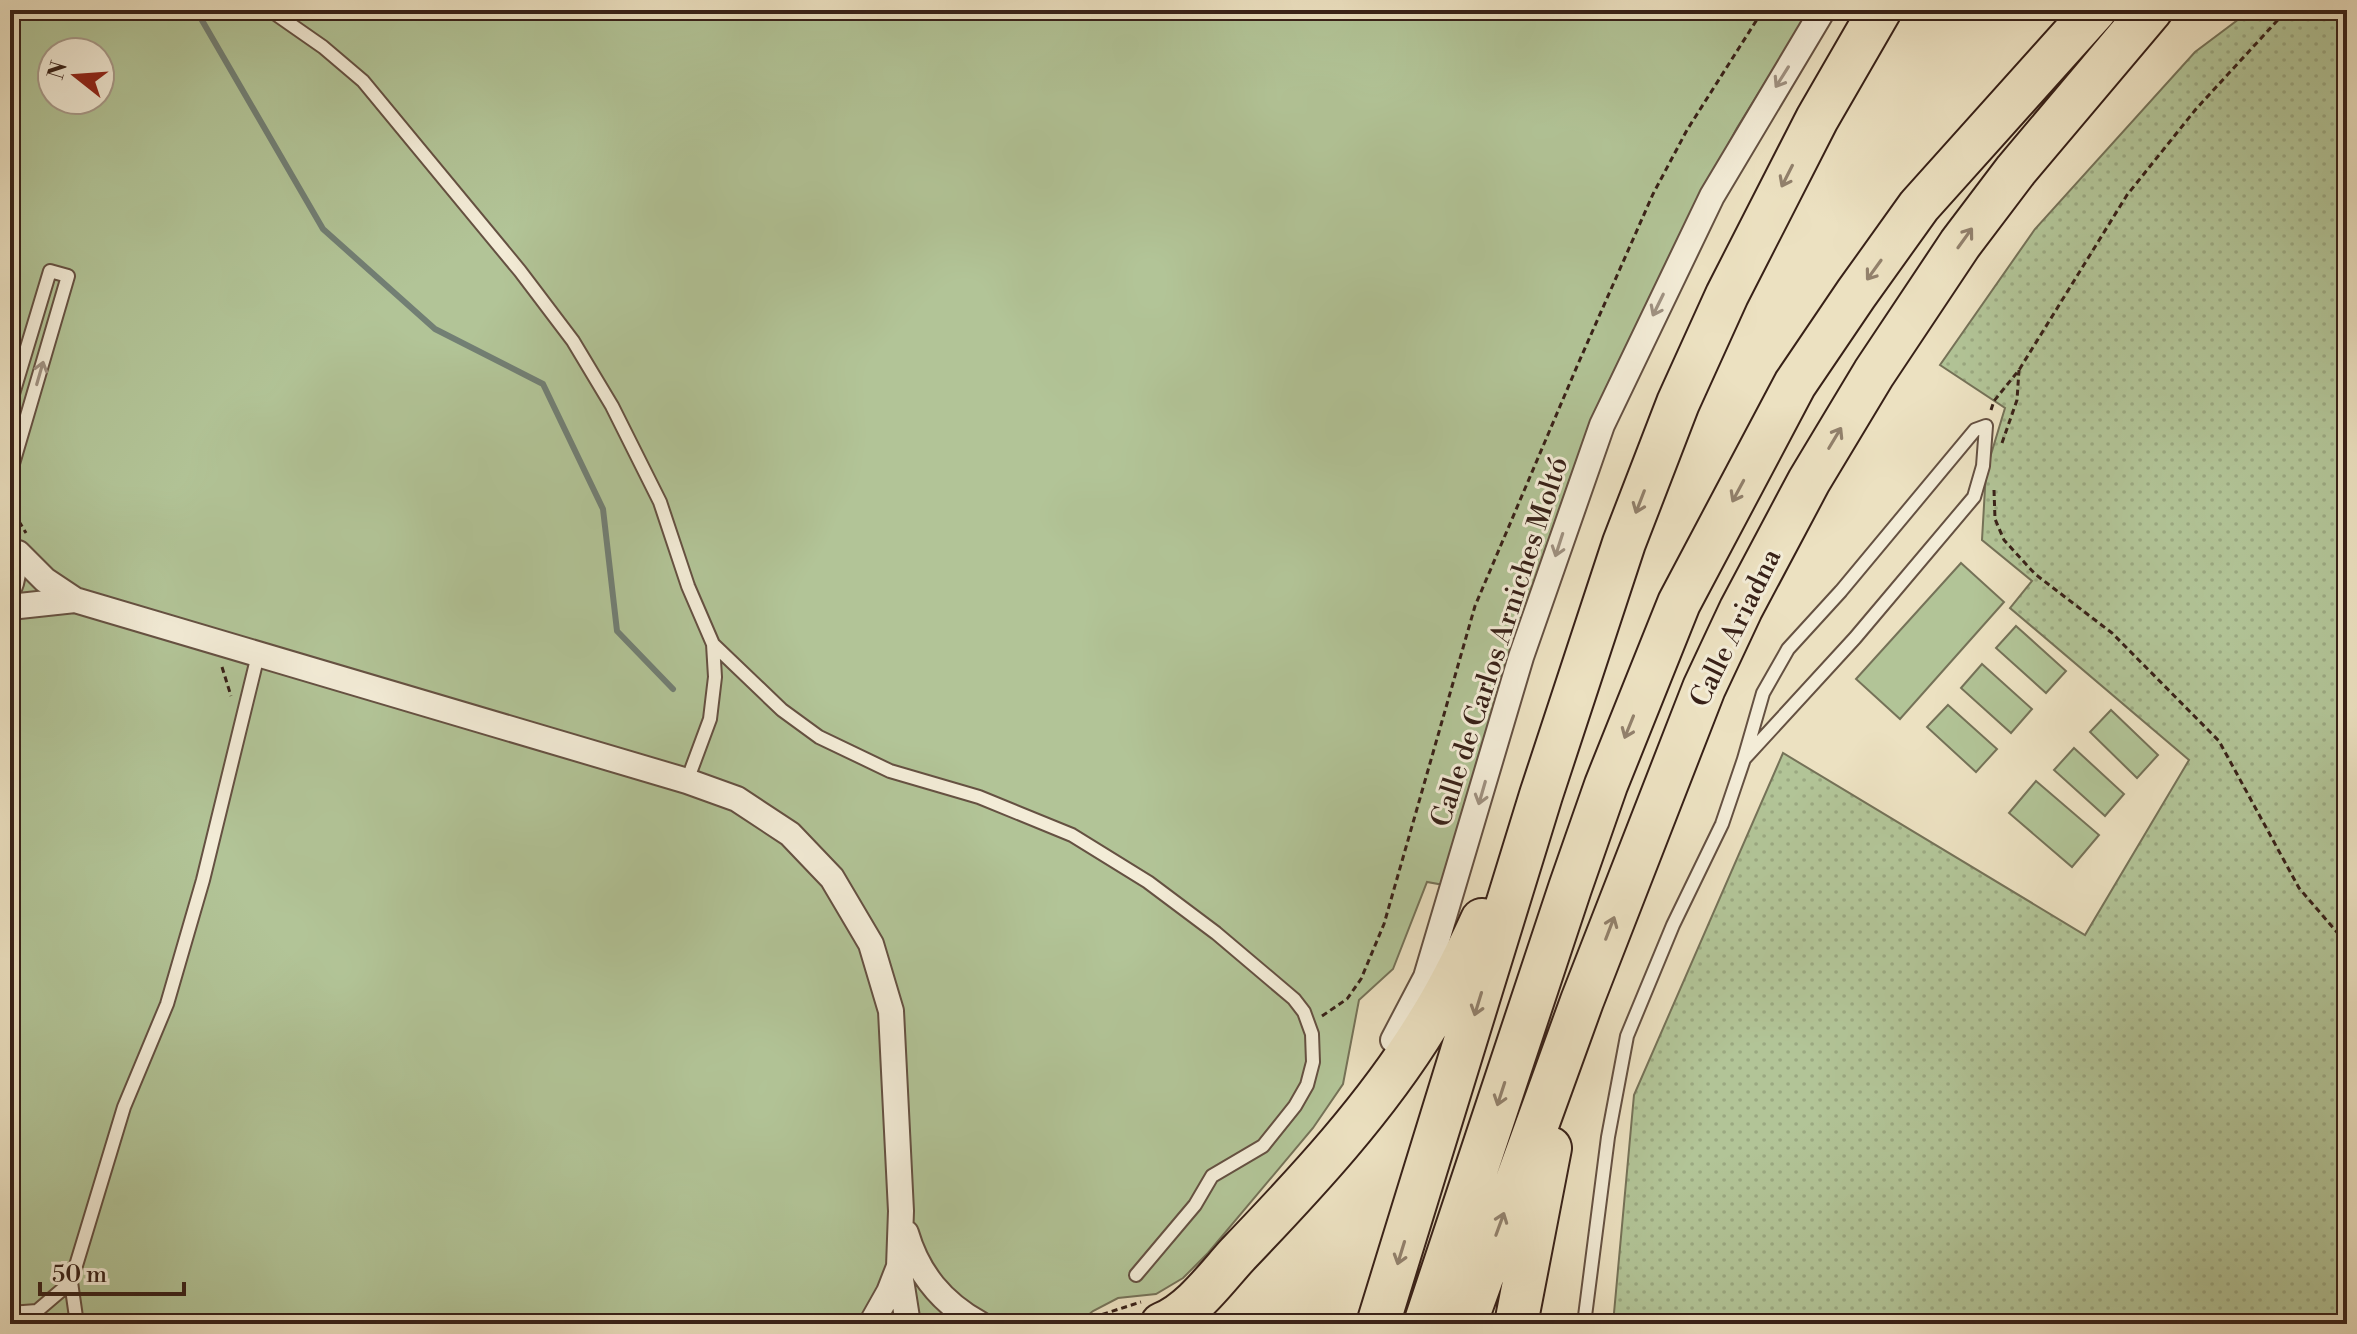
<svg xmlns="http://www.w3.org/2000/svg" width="2357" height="1334" viewBox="0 0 2357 1334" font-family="'Libre Bodoni',serif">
  <defs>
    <pattern id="grass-dots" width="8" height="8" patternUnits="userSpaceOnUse" patternTransform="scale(2)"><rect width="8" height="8" fill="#b2c497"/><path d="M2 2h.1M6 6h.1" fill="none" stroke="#9aa881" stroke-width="1.8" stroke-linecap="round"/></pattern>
  </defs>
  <rect width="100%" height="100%" fill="#ece1c1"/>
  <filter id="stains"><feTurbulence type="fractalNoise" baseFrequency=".0025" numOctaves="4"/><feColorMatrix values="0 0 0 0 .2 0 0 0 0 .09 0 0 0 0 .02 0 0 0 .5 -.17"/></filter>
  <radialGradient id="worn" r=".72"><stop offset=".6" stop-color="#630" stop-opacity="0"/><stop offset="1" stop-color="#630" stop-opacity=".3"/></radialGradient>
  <path fill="url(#grass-dots)" stroke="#757258" stroke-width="2" d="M2251,10H2347V1324H1613L1634,1095L1783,753L2085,935L2189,760L2010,608L2032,581L1982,540L1986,471L2005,408L1940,365L2035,229L2195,52Z"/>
  <path fill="#b2c497" stroke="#757258" stroke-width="2" fill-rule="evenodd" d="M10,10H1810L1737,128L1680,234L1605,390L1570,479L1528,607L1444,885L1427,882L1393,969L1359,1000L1343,1084L1313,1128L1208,1253L1183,1278L1156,1294L1118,1298L1093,1311L1077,1324H10ZM52,52H100V100H52Z
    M1961,563L2004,602L1900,719L1856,679Z
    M2016,626L2066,671L2046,693L1996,648Z
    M1982,664L2032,709L2011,733L1961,688Z
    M1948,705L1997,749L1976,772L1927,727Z
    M2111,710L2158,755L2137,778L2090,732Z
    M2074,748L2124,794L2105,816L2054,770Z
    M2036,781L2099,835L2072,867L2009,813Z"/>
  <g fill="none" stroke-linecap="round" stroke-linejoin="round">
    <path stroke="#727f74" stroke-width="6" d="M196,10L323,229L435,329L543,384L603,509L617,631L673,689"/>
    <g stroke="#655142" stroke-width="16">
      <path id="lane" d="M270,10L323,47L363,81L520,271L573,341L612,406L660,502L688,586L713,644L782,710L819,737L890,771L979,797L1072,835L1148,882L1216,933L1294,999L1304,1012L1312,1034L1313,1062L1307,1085L1295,1106L1263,1146L1212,1176L1195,1205L1136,1275
        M10,404L50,271L68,276L10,474
        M1986,426L1983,466L1974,497L1855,638L1744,759L1763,693L1788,649L1841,591L1975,430Z
        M10,540C23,560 22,579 10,600
        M687,781L710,719L715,677L713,644
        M71,1282L77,1324
        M10,1313L37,1311L71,1282L124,1107L167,1004L203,880L258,655
        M1584,1324L1608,1137L1627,1036L1673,925L1722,824L1744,759"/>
    </g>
    <g stroke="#655142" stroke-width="28">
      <path id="street" d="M18,553L45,580L75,600L687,781L737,799L790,834L832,878L871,944L891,1011L901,1211L899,1267L908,1324
        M10,607L75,600
        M1393,1040L1426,977L1521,657L1602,425L1712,196L1823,10
        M906,1233C918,1274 942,1303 980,1324
        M871,1324L889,1292L898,1269"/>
    </g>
    <g stroke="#382118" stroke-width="46">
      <path id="highway" d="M1162,1324C1192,1312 1216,1278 1238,1254C1307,1182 1376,1108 1428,1023C1449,990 1466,955 1482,920
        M1378,1324L1541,795L1624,543L1678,403L1727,295L1817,119L1880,10
        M1425,1324L1570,888L1606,785L1679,603L1795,384L1856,294L1919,206L2095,10
        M1465,1324L1582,1001L1704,688L1741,609L1809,481L1874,373L1960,244L2016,170L2151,10
        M1516,1324L1550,1148"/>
    </g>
    <path stroke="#382118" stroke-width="3" stroke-dasharray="6 4" stroke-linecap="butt" d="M1991,410L1994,401L2019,370L2127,195L2196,109L2287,10
      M2002,443L2017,400L2019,370
      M1994,490L1995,519L2004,540L2035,574L2112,633L2219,741L2299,888L2347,944
      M14,494L11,508L26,533
      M222,667L231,696
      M1322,1016L1347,999L1361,979L1384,924L1475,606L1578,364L1653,194L1687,130L1763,10
      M1085,1324L1094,1317L1141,1302"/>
    <use href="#lane" stroke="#f3ecd7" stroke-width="12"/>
    <use href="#street" stroke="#f3ecd7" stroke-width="24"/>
    <use href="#highway" stroke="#ece1c1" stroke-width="42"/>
  </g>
  <defs><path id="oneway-shaft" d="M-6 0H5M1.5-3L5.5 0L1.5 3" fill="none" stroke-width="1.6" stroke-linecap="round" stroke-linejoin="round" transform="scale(2)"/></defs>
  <g stroke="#9f9181">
    <use href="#oneway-shaft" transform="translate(1782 77) rotate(122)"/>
    <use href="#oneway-shaft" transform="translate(1658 305) rotate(116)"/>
    <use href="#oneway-shaft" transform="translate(40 373) rotate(-74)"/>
    <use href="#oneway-shaft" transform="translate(1559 545) rotate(108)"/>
    <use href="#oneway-shaft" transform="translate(1482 793) rotate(106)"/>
  </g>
  <g stroke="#92816c">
    <use href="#oneway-shaft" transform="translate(1787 176) rotate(117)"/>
    <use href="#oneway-shaft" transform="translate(1965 238) rotate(-54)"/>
    <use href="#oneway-shaft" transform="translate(1874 270) rotate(126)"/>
    <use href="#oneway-shaft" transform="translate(1835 438) rotate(-59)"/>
    <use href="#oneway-shaft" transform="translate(1738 491) rotate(118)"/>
    <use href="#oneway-shaft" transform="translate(1640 502) rotate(111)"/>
    <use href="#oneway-shaft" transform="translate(1629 727) rotate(112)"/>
    <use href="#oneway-shaft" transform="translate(1610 928) rotate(-69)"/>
    <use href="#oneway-shaft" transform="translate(1478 1004) rotate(107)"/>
    <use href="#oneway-shaft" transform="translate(1501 1094) rotate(108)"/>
    <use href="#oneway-shaft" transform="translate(1500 1224) rotate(-70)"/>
    <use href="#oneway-shaft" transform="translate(1401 1253) rotate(107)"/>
  </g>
  <g text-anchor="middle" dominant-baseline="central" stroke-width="6" stroke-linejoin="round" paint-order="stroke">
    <g font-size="28" fill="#382118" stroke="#f3ecd7">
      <text transform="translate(1736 628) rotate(-64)">Calle Ariadna</text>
      <text transform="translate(1500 642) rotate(-72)">Calle de Carlos Arniches Moltó</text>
    </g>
  </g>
  <rect width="2357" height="1334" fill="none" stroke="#ece1c1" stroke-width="40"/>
  <rect x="12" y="12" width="2333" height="1310" fill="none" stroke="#382118" stroke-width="4"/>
  <rect x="20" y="20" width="2317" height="1294" fill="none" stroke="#382118" stroke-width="2"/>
  <g transform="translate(76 76) rotate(287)"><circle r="38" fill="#f3ecd7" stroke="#a89b8b" stroke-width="2"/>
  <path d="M0-6L14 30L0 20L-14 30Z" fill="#8f2418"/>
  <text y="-12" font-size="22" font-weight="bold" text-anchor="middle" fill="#382118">N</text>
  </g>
  <path d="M40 1282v12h144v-12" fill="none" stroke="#382118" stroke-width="4"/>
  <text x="52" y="1282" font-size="24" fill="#382118" stroke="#f3ecd7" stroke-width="6" paint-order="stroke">50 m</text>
  <rect width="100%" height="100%" filter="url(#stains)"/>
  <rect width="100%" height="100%" fill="url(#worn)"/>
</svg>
